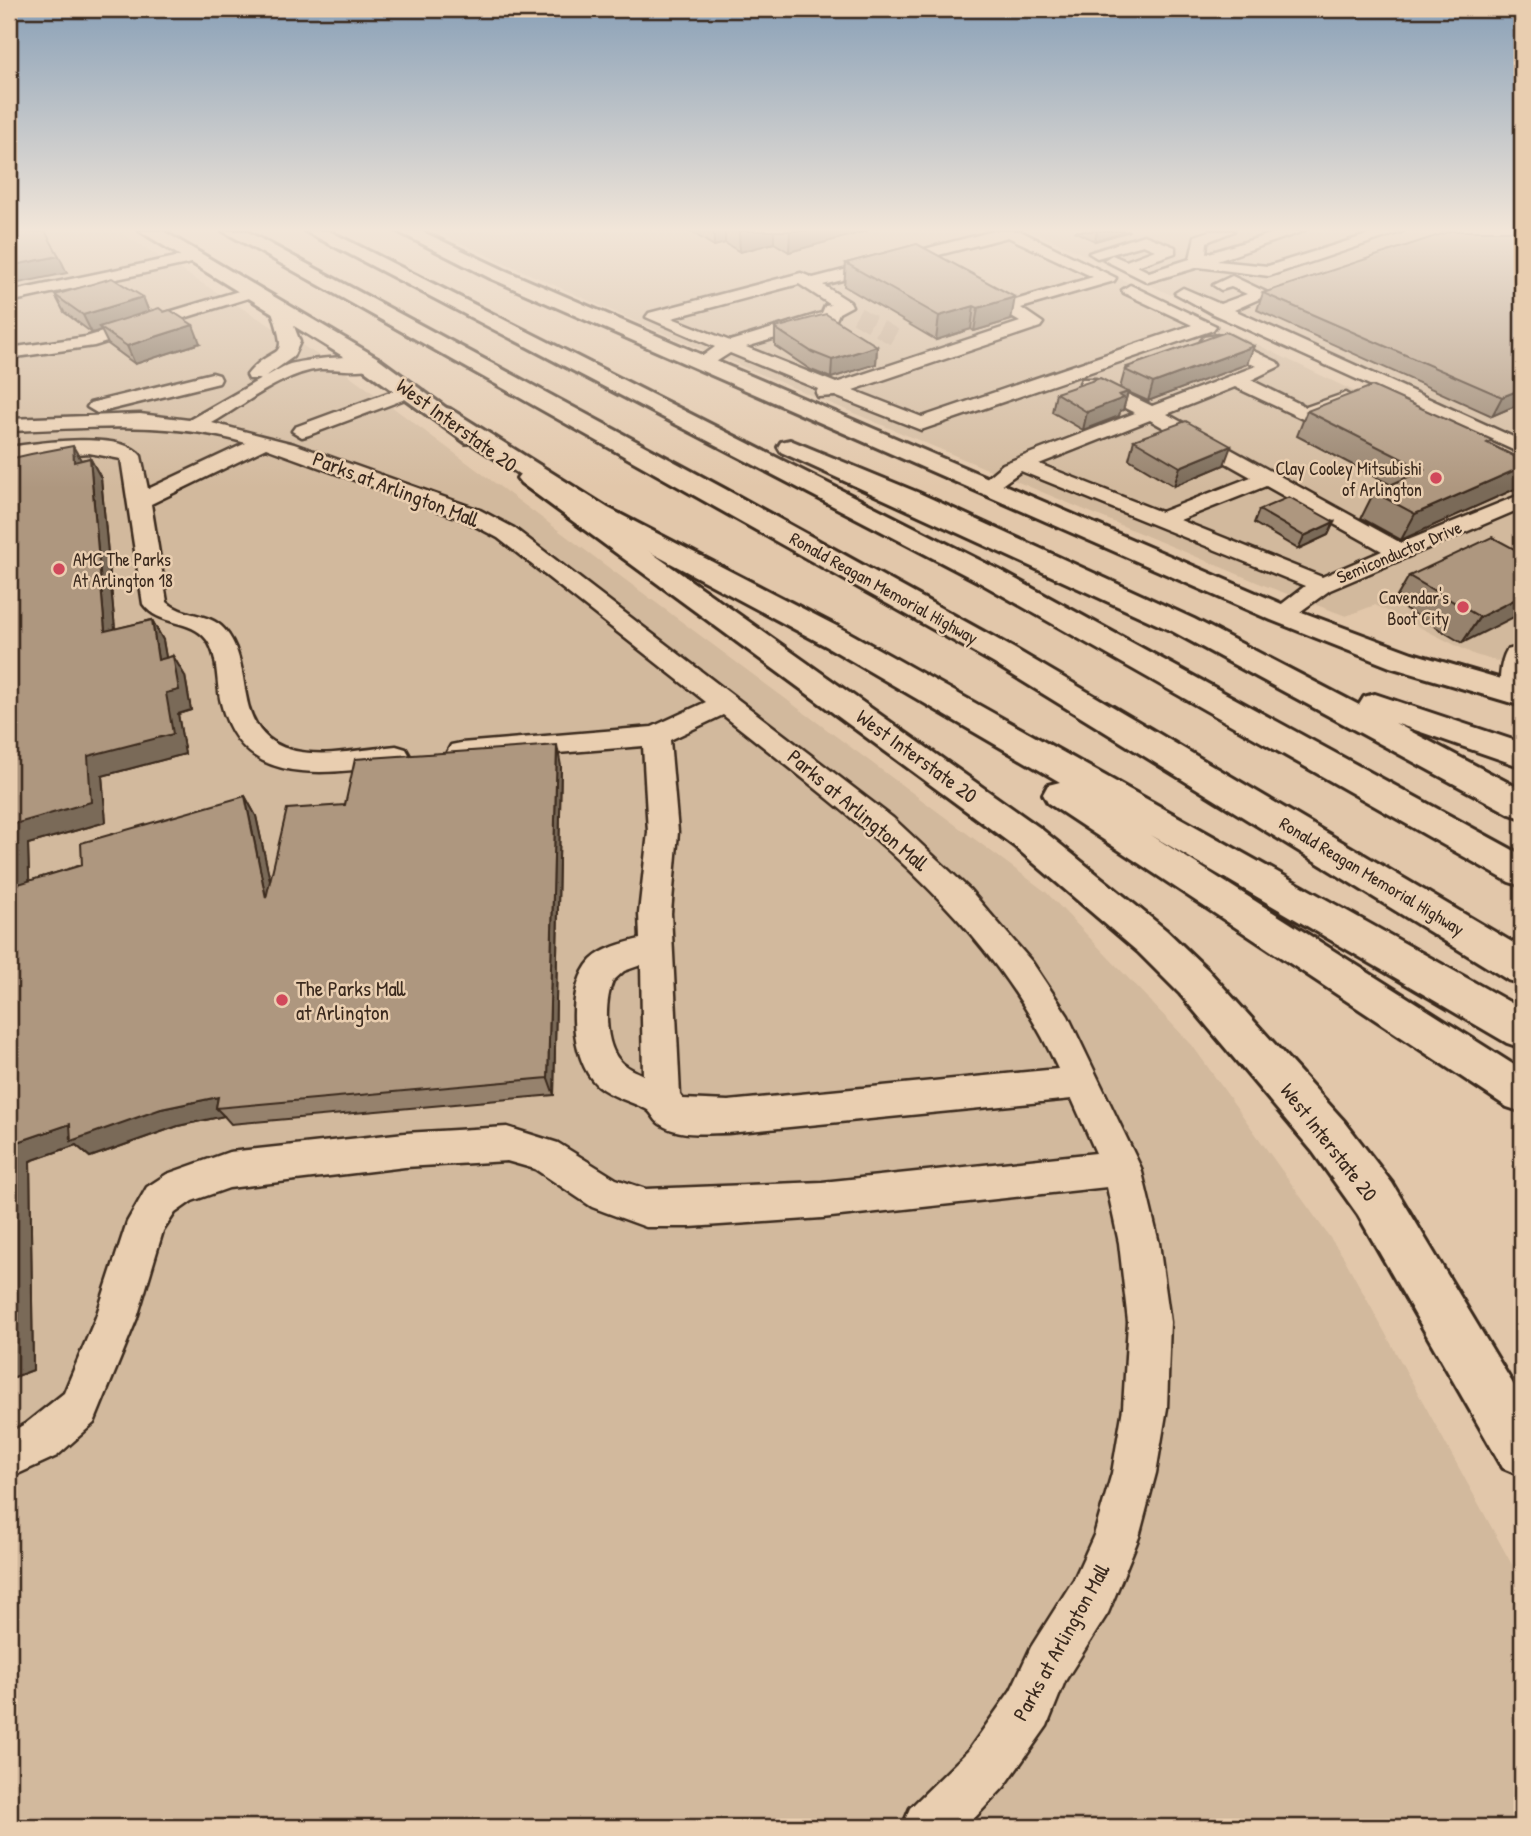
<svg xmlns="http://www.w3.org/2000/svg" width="1531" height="1836" viewBox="0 0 1531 1836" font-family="'Patrick Hand',sans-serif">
  <rect width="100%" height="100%" fill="#e2c7aa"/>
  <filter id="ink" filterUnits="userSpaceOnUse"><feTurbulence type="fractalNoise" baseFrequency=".0143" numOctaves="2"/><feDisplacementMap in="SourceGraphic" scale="14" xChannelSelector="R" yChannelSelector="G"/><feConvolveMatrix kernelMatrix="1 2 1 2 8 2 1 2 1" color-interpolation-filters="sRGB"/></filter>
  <g filter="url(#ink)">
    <path fill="#d2b99d" d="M9,231H118L345,372L1046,892L1192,1045L1343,1256L1522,1583V1827H9Z
      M434,231H1021L1522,472V668L1475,655L1375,605L1346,616L1266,586L632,320Z
      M1033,231H1522V457Z"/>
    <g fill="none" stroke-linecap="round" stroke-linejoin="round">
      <path stroke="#c1a88e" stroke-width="17" stroke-dasharray="17 9" stroke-linecap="butt" d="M857,315L901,341"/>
      <g stroke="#3b2a1e" stroke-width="5">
        <path id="minor" d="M994,231H1020L1116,278L1114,281L1021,308L1043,323L1040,327L853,390L922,417L1192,325L1124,293L1122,290L1130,285L1216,326L1213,330L921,430L835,396L818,397L816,393L818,389L730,353L708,367H696L693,363L715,347L646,317L649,313L801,273L813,278ZM1008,237L1093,277L1009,302L981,286H969V292L1020,322L836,383L746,347L836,320L839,313L852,306L850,302L823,285ZM799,284L831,305L825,306L822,313L730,341L672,318Z
          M1210,231H1234L1207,242L1206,254L1280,231H1304L1217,261L1268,266L1380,231H1404L1269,276L1199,267L1148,282L1104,260L1112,255L1126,261L1155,250L1143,245L1097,258L1089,253L1144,235L1175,247V253L1137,266L1149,272L1190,259L1195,236Z
          M195,253L201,255V261L9,302V292Z
          M1232,276L1270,294L1234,310L1522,441V454L1213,314L1175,293L1183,288L1220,304L1247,294L1231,287L1221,290L1213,285Z
          M252,287L260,292L258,295L94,346L9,358V348L86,337Z
          M279,303L287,308L300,342L293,357L265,377C273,373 281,367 290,364C306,360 368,351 379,363C369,375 336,368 320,369C283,373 245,404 212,423L294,444L480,510L514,528L893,818L969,889L1032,962L1068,1016L1141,1168L1159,1243L1170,1322L1167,1408L1156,1473L1139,1537L1108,1613L1065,1681L1047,1726L1004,1787L966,1827H902L910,1808L968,1751L1011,1690L1031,1647L1074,1579L1094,1535L1112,1473L1123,1408L1128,1322L1119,1243L1107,1187L822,1218L690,1227H646L605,1212L592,1207L535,1169L507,1161L405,1167L229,1188L192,1201L175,1213L163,1231L137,1318L94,1423L57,1456L9,1478V1433L25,1424L64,1393L96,1317L127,1222L147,1187L167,1174L229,1152L405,1133L507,1127L558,1143L616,1179L646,1189L822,1182L1096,1153L1072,1099L728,1133C706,1133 679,1137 660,1124C654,1120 652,1112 646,1109C630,1101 611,1097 597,1085C570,1060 565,987 591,960C603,948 624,943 640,939L639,913L648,832L643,746L461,761L451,759L447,752L451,745L461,743L652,727L706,702L498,538L464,520L266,448L151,504L167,602C183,617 209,612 224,629C240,647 242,672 246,695C259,774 337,752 396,746L406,749L410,756L406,763L396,766C327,772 243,791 221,703C216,683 219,657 207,640C191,618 159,627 143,604L121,459L89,453L9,459V447C37,443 123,430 141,456L148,489L246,443C169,420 89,428 9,431V419L140,414L189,420L261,379H249L247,375C275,339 291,369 271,308ZM723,715C850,816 989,916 1058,1069L728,1101L683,1099L680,1095L671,913L678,832L670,740ZM641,965L643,1075C635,1071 626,1068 620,1061C604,1044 604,1001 613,981L624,971Z
          M1219,335L1277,362L1280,366L1251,380L1306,407L1346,393L1356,399L1353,403L1305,420L1235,387L1167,414L1401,543L1522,494V508L1330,590L1290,619H1272L1269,614L1305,586L1021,471L996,489H982L978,485L1003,464L1135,413L1082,387L1080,383L1082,379H1096L1152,406L1256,366L1201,341L1204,337ZM1150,420L1251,477L1161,512L1039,464ZM1266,486L1382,551L1322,577L1180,520Z
          M212,373L219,375L221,379L219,383L97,413L87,407L90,403Z
          M409,385L418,391L416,395L309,435L302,437L292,431L295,427Z
          M1522,646V700L1513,703L1504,700C1497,689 1500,661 1507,650Z"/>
      </g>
      <g stroke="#3b2a1e" stroke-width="6">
        <path id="major" d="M140,231H163L378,358L487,438L484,443H466L362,368Z
          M397,231H421L504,270L1291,608L1412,653L1522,685V706L1390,667L1271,620L490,278Z
          M530,470L539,473L1040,828L1166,930L1208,970L1345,1122L1392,1183L1522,1399V1476L1503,1468L1358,1215L1313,1152L1180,994L1138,952L1014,846L521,483L517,478L521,473Z"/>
      </g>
      <g stroke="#3b2a1e" stroke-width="6">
        <path id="highway" d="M223,231H246L725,489L1015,649L1522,948V984L1508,980L993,663Z
          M305,231H329L999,570L1522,855V886L1509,882L979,582Z
          M442,407L450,409L608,508L848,632L1522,1009V1048L1507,1043L1151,835L1522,1070V1112L1507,1107L1048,803L1043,794L1048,785L1060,782L826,646L590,520L434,419L430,414L434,409Z
          M790,440L919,493L1194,619L1359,705L1364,697L1375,694L1522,743V767L1395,723L1522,790V818L1510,814L1172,631L781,452L778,447L781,442Z"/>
      </g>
      <use href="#minor" fill="#e9ceb0" fill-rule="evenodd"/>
      <use href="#major" fill="#e9ceb0" fill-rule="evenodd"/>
      <use href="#highway" fill="#e9ceb0" fill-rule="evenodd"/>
    </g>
    <path fill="#96826d" stroke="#3b2a1e" stroke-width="2" d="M690,231H867L789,252L774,243L740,252L725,243L714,246Z
      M1074,231H1130L1095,241Z
      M1522,231V403L1492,416L1257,310L1263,293Z
      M917,244L1011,320L974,331L971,329L936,340L844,286L846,263Z
      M55,295L143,297L149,312L200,343L135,364L108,344L101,330L92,333L64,312Z
      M775,328L877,346L876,364L831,378L811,370L775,346Z
      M1247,364L1148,401L1128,392L1123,410L1120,411L1119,416L1083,430L1052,412L1056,393L1120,388L1125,370L1126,369L1127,367Z
      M1307,411L1490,444L1522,460V477L1515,489L1401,540L1361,518L1374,492L1391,485L1297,436Z
      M1134,440L1224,465L1174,486L1129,459Z
      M90,458L101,478L115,629L152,620L163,640L166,658L173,656L185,676L191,710L178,714L185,754L102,776L106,822L28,844L29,881L82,865L245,796L256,816L270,881L345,805L561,766L554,1095L231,1124L224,1116L178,1126L90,1157L76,1145L30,1161L33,1370L9,1379V459L81,460Z
      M1259,510L1334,522L1328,535L1298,549L1254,523Z
      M1522,553L1462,643L1394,602L1409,576Z"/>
    <path fill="#7a6a59" stroke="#3b2a1e" stroke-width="2" d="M714,231H725V243L714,246Z
      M739,231H774V243L740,252Z
      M790,231H867L789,252Z
      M1097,231H1130L1095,241Z
      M59,256L67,273L9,285V266Z
      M143,297L150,315L99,327L101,330L92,333L83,315Z
      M1015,297L1011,320L974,331L978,308Z
      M974,306L971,329L936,340L939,316Z
      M193,325L200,343L135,364L127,346Z
      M877,346L876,364L831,378L832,360Z
      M1254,346L1247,364L1148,401L1153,383Z
      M1522,389V403L1492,416L1502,397Z
      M1128,392L1123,410L1120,411L1119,416L1083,430L1087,412L1119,395Z
      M73,446L84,465L74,462Z
      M1231,446L1224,465L1174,486L1180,467Z
      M90,458L101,478L117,651L105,631Z
      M1522,467V477L1515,489L1401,540L1415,514Z
      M1334,522L1328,535L1298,549L1304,536Z
      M1522,596V613L1462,643L1480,617Z
      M152,620L163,640L170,680L158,660Z
      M173,656L185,676L191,710L178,714L185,754L102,776L106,822L28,844L30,905L12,886L11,825L88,756L166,693Z
      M557,745L561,766L554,1095L548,1078Z
      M245,796L256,816L278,917L266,898Z
      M218,1097L216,1108L224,1116L178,1126L90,1157L76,1145L30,1161L33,1370L9,1379V1145L70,1124L161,1109Z"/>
    <path fill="#ae977f" stroke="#3b2a1e" stroke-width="2" d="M9,231H45L59,256L9,266Z
      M1451,231H1522V389L1502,397L1263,293Z
      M917,244L1015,297L978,308L974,306L939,316L846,263Z
      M112,278L143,297L83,315L55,295Z
      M159,308L164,312L170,310L193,325L127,346L99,327Z
      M826,314L877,346L832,360L812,352L775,328Z
      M1226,332L1254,346L1153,383L1125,370L1129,368L1127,367Z
      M1100,378L1128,392L1119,395L1124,398L1087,412L1056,393Z
      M1372,386L1492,440L1487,443L1522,460V467L1415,514L1374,492L1424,470L1307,411Z
      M1186,421L1231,446L1180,467L1134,440Z
      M73,446L74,462L90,458L105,631L152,620L158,660L173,656L179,690L166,693L173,734L88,756L91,802L11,825L12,886L82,865L81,843L245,796L266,898L287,809L345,805L355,759L557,745L548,1078L216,1108L218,1097L161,1109L71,1141L70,1124L9,1145V1323V459L31,454Z
      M1289,497L1334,522L1304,536L1259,510Z
      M1492,537L1522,553V596L1480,617L1409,576Z"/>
  </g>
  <linearGradient id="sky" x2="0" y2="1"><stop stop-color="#89a0b7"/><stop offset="0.47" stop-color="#f2e6d9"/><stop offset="1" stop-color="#f2e6d9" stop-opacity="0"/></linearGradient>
  <rect width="1531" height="488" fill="url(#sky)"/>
  <g fill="#d1495b" stroke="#e9ceb0" stroke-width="2.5">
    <circle cx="1436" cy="478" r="7"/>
    <circle cx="59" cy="569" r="7"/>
    <circle cx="1463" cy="607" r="7"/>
    <circle cx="282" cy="1000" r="7"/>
  </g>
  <g text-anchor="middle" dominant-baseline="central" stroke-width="5" stroke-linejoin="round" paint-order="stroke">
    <g font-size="18" fill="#3b2a1e" stroke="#e9ceb0" text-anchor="end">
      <text x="1422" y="468">Clay Cooley Mitsubishi<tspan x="1422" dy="21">of Arlington</tspan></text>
      <text x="73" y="559" text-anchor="start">AMC The Parks<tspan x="73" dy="21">At Arlington 18</tspan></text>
      <text x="1449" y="597">Cavendar's<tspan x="1449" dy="21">Boot City</tspan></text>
    </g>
    <g font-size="18" fill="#3b2a1e" stroke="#e9ceb0">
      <text transform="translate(1399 552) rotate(-23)">Semiconductor Drive</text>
      <text transform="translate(884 588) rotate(29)">Ronald Reagan Memorial Highway</text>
      <text transform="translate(1372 876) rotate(31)">Ronald Reagan Memorial Highway</text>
    </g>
    <g font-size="21" fill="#3b2a1e" stroke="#e9ceb0">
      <text transform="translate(457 425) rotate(36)">West Interstate 20</text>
      <text transform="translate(396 489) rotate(21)">Parks at Arlington Mall</text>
      <text transform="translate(917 756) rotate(36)">West Interstate 20</text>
      <text transform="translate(858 810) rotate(40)">Parks at Arlington Mall</text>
      <text transform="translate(1329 1142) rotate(52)">West Interstate 20</text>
      <text transform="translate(1061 1642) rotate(-61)">Parks at Arlington Mall</text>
    </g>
    <g font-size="21" fill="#3b2a1e" stroke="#e9ceb0" text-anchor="start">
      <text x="296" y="988">The Parks Mall<tspan x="296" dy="24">at Arlington</tspan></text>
    </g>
  </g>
  <rect width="1531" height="1836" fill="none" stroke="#e9ceb0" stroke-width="35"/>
  <rect x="18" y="18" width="1496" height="1801" fill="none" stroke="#3b2a1e" stroke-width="2.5" filter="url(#ink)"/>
</svg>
